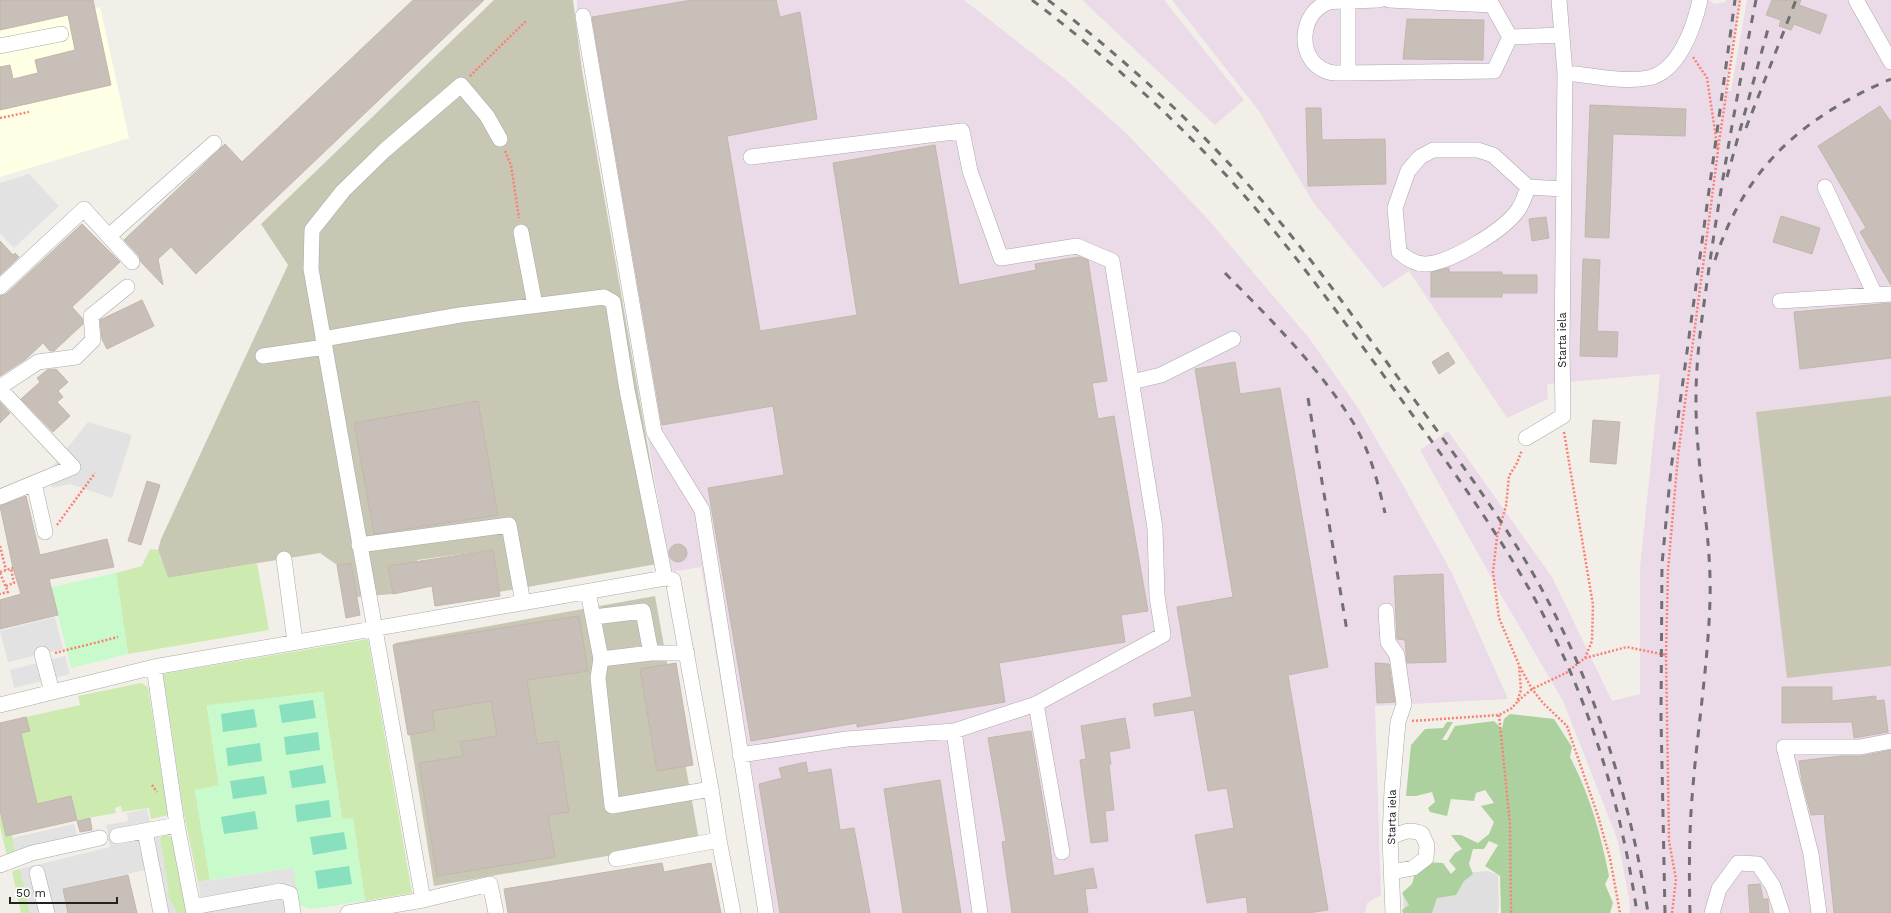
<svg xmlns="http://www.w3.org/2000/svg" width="1891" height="913" viewBox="0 0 1891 913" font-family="'Work Sans',sans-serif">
  <rect width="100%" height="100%" fill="#f2efe9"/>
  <path fill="#e0dfdf" d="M1488,871L1498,875L1499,909L1497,913H1404L1403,892L1420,877Z"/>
  <path fill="#ebdbe8" d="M577,0H964L1064,78L1126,133L1206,217L1309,338L1358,408L1403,485L1452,573L1508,699L1375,706L1381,895L1367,903L1365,913H760L701,567L670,572L577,11Z
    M1082,0H1164L1244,100L1215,125Z
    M1172,0H1709L1714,4L1726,2V0H1740L1726,91H1731L1747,0H1891V913H1630L1629,898L1618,841L1563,701L1505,602L1420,450L1448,431L1552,577L1612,701L1640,694V568L1660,374L1547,384L1548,399L1507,418L1409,271L1383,288L1313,202L1259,111Z"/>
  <path fill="#ffffe5" d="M100,7L129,138L0,177V30Z"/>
  <path fill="#c7c7b4" d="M494,0H573L582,70L668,562L499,592L493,550L417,560L422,588L393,594L357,597L351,563L337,565L320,553L168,578L158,550L161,539L288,265L261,224Z
    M1891,396V666L1787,678L1756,412Z
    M655,596L699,840L434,886L395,643Z"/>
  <path fill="#cdebb0" d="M150,549L158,550L168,578L257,563L269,630L128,654L116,573L142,566Z
    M368,639L412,893L365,901L353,819H342L323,692L207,706L219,786L195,790L210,880L198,882L183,809L163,674Z
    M141,683L148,687L168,815L151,819L149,808L122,812L121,806L115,808L116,813L77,820L71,796L37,804L21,733L30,731L26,717L80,705L78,696Z
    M0,810L6,836L12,834L16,854L7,856L0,826Z
    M163,835H168L172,838L190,913H177L167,895L159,844L160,838Z
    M20,869L30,913H21L12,871Z"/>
  <path fill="#add19e" d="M1510,714L1554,719L1572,747L1570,757C1590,795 1601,835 1609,876L1605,884L1613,903L1610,913H1501L1500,876L1485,866L1498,845L1489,841L1484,849H1473L1469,864L1473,874L1464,881L1456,895L1437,898L1432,913H1403L1402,910L1409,905L1402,893L1412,884L1415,873L1425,862L1443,863L1451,874L1456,869L1449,861L1455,853L1462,849L1451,835H1461L1478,843L1489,834L1494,822L1481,806L1494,803L1485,790L1476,793L1474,801L1451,799L1447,816L1430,812L1428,808L1435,802L1432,792L1416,796H1406L1411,745L1425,729L1443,728L1447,722H1453L1442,740H1447L1455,726L1494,721L1502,729L1504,719Z"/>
  <path fill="#c8facc" d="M116,573L128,654L71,668L51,587Z
    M323,692L342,819L353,818L365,901L311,909L299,905L293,868L210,880L195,790L219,785L207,705Z"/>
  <path fill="#88e0be" d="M313,700L316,718L282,723L279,705Z
    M254,709L257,727L223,732L221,714Z
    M318,732L320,750L286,755L284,737Z
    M260,743L262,761L228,766L226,748Z
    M323,765L326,783L292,788L289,771Z
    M264,776L267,794L233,799L230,781Z
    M329,800L331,817L297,822L295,805Z
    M255,811L258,829L224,834L221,817Z
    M344,832L347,849L313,855L310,837Z
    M349,866L352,884L318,889L315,871Z"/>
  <path fill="#e2e2e2" d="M29,174L59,206L14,248L0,233V183Z
    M88,422L132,435L112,498L70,484L52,488L48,472Z
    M55,617L63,649L8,662L0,631Z
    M65,656L70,674L14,688L10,670Z
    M147,809L149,818L160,838L169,891L167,895L177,913H154L145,870L63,889L68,913H30L20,869L110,847L106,825L128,821L127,813Z
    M74,824L77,835L99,829L102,844L18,865L12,838Z
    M293,868L301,913H203L198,882Z"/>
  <path fill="#c7bfb8" stroke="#c4b6ab" d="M0,0H93L111,85L0,110V67L10,65L13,79L38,73L35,60L75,50L68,15L0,30Z
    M413,0H484L196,274L171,247L158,259L163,285L141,262L139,256L124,240L225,144L242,162Z
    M692,0H776L780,17L800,12L817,119L727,136L760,331L857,315L833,163L935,145L959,285L1036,270L1035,264L1079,257L1088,260L1107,381L1092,383L1098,419L1114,416L1148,611L1121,615L1125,642L999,663L1005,702L857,727V723L751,741L708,488L784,475L773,406L662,425L592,17Z
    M1772,0H1801L1799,5L1827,15L1820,34L1794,24L1791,30L1779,26L1781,20L1766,15Z
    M1407,19L1484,20L1483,60L1403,59Z
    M1590,105L1686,109L1685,136L1613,134L1609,238L1585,237Z
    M1880,106L1891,122V285L1860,232L1866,228L1818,146Z
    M1306,108H1321L1322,140L1385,139L1386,184L1308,186Z
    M1781,216L1820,228L1812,254L1773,242Z
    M1546,217L1549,238L1532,241L1529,219Z
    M82,224L120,262L72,307L82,318L83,324L54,351H50L43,343L26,359L0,376V296L6,294Z
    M0,241L13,255L15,253L19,257L0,275Z
    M1583,259L1600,260L1597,331L1618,332L1617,357L1580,356Z
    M1449,268V272H1502V275H1537V293H1502V297H1431V272Z
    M142,300L154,326L107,349L102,339L100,320Z
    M1891,303V358L1800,369L1794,312Z
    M1448,352L1455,363L1439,374L1432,362Z
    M1235,362L1240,394L1280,388L1328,667L1288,675L1328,910L1307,913H1248L1246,897L1207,903L1195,835L1234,828L1227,788L1208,791L1194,710L1155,716L1153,704L1192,697L1177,607L1233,597L1195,369Z
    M56,369L68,382L58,391L63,397L57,402L70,416L53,432L21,399L40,382L37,378L47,370Z
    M478,401L498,515L374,534L354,423Z
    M0,402L10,413L0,423Z
    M1593,420L1620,422L1616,464L1590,462Z
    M147,481L160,485L141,545L128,541Z
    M26,496L40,555L107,539L114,567L49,579L58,615L0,629V600L21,594L13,568L0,506Z
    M669 553a9 9 0 1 1 18 0a9 9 0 1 1-18 0Z
    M493,550L500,596L435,606L432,586L393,594L388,566Z
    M351,563L360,615L346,618L337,565Z
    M1443,574L1446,662L1407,663L1405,640L1397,639L1394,576Z
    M579,616L588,671L527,680L537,744L558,741L569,812L548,815L555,857L437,876L419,763L463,756L460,742L497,736L491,701L432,711L435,730L408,735L393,645Z
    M676,663L693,765L657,771L640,669Z
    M1375,663L1389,664L1395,702L1377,703Z
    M1782,687H1832V701L1876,696V701L1884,700L1888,732L1854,738L1852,722L1782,723Z
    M26,717L30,731L21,733L37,804L71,796L77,820L6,836L0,810V723Z
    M1125,718L1130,748L1109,752L1111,764L1109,765L1114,810L1105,811L1108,841L1091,843L1080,760L1086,759L1081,726Z
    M1031,731L1048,832L1054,876L1093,868L1097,888L1085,889L1088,913H1012L1002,842L1006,841L988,738Z
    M1891,750V913H1834L1824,814L1811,815L1802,781L1799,761L1840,756H1862Z
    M806,762L808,773L831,769L840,830L854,828L870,913H780L759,784L782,778L779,768Z
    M940,780L961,913H903L884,789Z
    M90,818L92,830L80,832L77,821Z
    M662,863L664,872L711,863L721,913H508L504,889Z
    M128,875L137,913H68L63,889Z
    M1760,884L1763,899H1768V900L1769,913H1750L1748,885Z"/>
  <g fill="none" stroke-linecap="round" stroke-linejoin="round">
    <g stroke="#a9a9a9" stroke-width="16">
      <path id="minor" d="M1379,0L1348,1V73L1494,71L1510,37
        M1389,0L1492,5L1510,37
        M1856,0L1891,62
        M583,16L654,432L702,510L766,913
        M1510,37L1562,35
        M0,46L61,34
        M1348,73C1341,73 1332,74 1326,71C1295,59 1300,11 1329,2C1335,1 1342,1 1348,1
        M1565,73C1592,75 1622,83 1648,78C1679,72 1694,27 1700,0
        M1528,187C1525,195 1523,203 1518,210C1504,230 1452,262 1427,264C1417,265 1406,258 1399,252L1395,208L1408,171L1420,157L1433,150H1478L1493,155L1528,187L1563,189
        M1825,187L1875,295L1891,294
        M521,232L535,305
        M110,235L214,143
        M0,287L84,209L132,262
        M1780,301L1875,295
        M323,339L460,315L604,297L613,302L627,390L665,578
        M263,356L325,347
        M1132,382L1161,375L1233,339
        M0,387L38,362L76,357L93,340L91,316L127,287
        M0,389L73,467L0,497
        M1526,438L1563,416L1562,348L1565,73L1559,0
        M34,483L45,532
        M359,545L509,525L523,603
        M284,559L295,642
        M588,592L601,659L598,678L612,806L711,789
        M1386,611L1388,642L1397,655L1404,704L1398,722L1392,790L1390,838L1393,913
        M594,617L643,611L651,653
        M42,654L52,692
        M601,659L651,653H687
        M154,667L177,825L194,913
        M1036,704L1062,852
        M0,705L154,667L665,578L673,580L711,789L719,840L733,913
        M954,731L980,913
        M740,755L847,739L954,731L1036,704L1163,635L1157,596L1155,528L1112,261L1077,246L1001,258L970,171L962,131L751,157
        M145,831L161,913
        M117,836L177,825
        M1390,838C1402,832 1410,828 1422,834L1427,845L1426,858L1413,868L1392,872
        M616,859L719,840
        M0,865L32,853L100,838
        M37,873L47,913
        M423,900L490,884L496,913
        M193,907L280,891L290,894L293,913
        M348,913L423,900L311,269L312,230L343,191L385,150L461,85L487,116L500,139
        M1712,913L1719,889L1738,863L1758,864L1773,886L1782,913
        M1819,913L1811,854L1784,747H1860L1891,741"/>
    </g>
    <path stroke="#fa8072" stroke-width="2.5" stroke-dasharray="2 2" stroke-linecap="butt" d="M470,76L527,20
      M0,118L29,112
      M1718,149L1740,0
      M505,151L511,165L519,218
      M57,525L95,473
      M0,546L6,570
      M0,572L13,568
      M0,573L8,592L0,594
      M6,586L14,583L11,569
      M55,653L118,637
      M1666,655L1668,570L1678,456L1718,151L1707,78L1693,57
      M1585,658L1627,647L1666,655L1669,841L1676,879L1672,913
      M1520,667L1532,689L1543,703L1567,726L1598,816L1610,858L1620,913
      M1518,701L1532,689L1566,673L1585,658L1592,641L1593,605L1564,432
      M1499,715L1510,824L1511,913
      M1412,721L1499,715L1512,708L1517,702L1521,690L1519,665L1499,618L1493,572L1497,537L1506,506L1509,476L1517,463L1522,450
      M152,785L157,792"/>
    <use href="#minor" stroke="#fff" stroke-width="15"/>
    <path stroke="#707070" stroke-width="3" stroke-dasharray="8 8" stroke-linecap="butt" d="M1032,0C1111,60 1185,127 1250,202C1299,259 1343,320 1387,380C1438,450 1490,519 1532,594C1587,692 1621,802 1637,913
      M1048,0C1131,64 1208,135 1275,216C1316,265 1353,316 1391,368C1438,432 1487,496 1528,565C1591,672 1629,791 1648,913
      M1746,128L1796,0
      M1727,177L1768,29
      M1715,260C1745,167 1803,117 1891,79
      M1225,273C1271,320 1320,368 1354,424C1370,451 1378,483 1385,513
      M1308,398L1347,631
      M1665,913L1661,717L1662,564L1671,469L1735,0
      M1690,913C1689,874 1689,836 1692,798C1697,732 1708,666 1710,600C1712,532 1695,465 1696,397C1696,354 1703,311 1709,268C1722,178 1738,89 1756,0"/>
  </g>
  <g text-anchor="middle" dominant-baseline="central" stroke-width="4" stroke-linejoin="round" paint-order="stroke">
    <g font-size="11" fill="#222" stroke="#fff">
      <text transform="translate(1562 340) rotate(-90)">Starta iela</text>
      <text transform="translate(1392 817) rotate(-89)">Starta iela</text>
    </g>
  </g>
  <path d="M10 897v6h107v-6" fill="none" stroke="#222222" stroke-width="2"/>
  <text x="16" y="897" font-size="12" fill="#222222" stroke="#ffffff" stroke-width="3" paint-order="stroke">50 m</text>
</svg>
